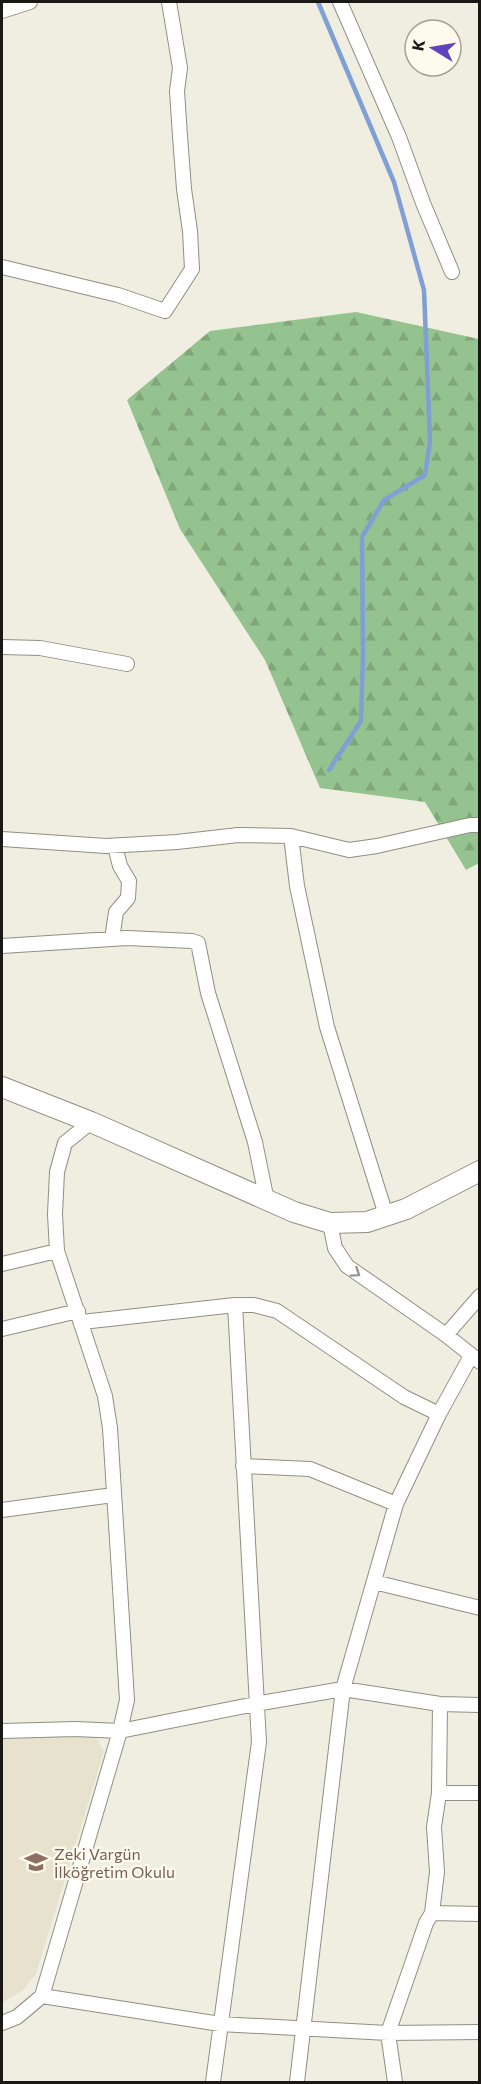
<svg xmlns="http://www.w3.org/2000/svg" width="481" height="2084" viewBox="0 0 481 2084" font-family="Commissioner,sans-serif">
  <defs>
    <pattern id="forest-firs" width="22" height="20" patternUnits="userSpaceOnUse" patternTransform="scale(1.5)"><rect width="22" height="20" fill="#94c38f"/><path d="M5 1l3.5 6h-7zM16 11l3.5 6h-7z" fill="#7fa77a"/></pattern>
  </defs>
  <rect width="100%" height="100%" fill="#f0ede1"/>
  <path fill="#e6e2ce" d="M95,1736L104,1751L36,1974L23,1990L2,2003V1739Z"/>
  <path fill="url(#forest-firs)" d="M356,312L479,339V863L466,870L425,802L320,788L265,660L180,529L127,400L210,331Z"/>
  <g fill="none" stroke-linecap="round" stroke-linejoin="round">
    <path stroke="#7f9fd5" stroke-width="4.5" d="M318,2L394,182L424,290L430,441L425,475L384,500L362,537L363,656L361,721L329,770"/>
    <g stroke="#918f83" stroke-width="16">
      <path id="street" d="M340,2L399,137L423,203L452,272
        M2,11L30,2
        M2,267L118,295L165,311L192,269L190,231L184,189L180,136L177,91L180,68L169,2
        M2,647L40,648L127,664
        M291,836L297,886L327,1027L386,1215
        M2,839L106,846L177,842L238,835L291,836L349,850L377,846L470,825H480
        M112,939L116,912L128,898L129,881L120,866L115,846
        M2,946L127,938L192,941L198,943L208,993L255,1142L267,1201
        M330,1223L335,1248L347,1266L446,1335L480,1362
        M2,1264L57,1251
        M82,1322L235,1305H254L277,1311L404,1397L439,1414
        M2,1329L78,1311
        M446,1335L480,1296
        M243,1466L310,1469L396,1504
        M2,1510L113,1495
        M374,1582L480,1608
        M2,1731L76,1729L120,1731L255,1704L343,1689L440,1704L480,1705
        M439,1793H480
        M432,1913L480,1914
        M42,1996L220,2024L388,2033L480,2032
        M2,2023L17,2017L42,1996L120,1731L127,1700L110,1428L105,1396L57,1251L55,1214L57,1172L65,1143L91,1122
        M213,2082L259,1742L235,1305
        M297,2082L343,1689L396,1504L439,1414L471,1356
        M395,2082L388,2033L426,1923L432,1913L437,1872L434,1827L439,1793L440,1704"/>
    </g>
    <g stroke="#918f83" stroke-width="22">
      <path id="secondary" d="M2,1087L91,1122L294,1212L330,1223L367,1222L406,1209L480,1171"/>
    </g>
    <use href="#street" stroke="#fff" stroke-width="14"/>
    <use href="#secondary" stroke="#fff" stroke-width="20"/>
  </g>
  <defs><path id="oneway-chevron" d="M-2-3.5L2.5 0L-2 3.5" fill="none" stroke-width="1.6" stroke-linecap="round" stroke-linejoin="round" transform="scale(1.5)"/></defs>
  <use stroke="#989795" href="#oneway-chevron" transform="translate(356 1273) rotate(34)"/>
  <defs>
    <g id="school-bare" transform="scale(1.8)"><path d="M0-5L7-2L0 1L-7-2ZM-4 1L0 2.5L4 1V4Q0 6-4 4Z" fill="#8d6e63" stroke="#fdfaee" stroke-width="2.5" paint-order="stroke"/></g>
  </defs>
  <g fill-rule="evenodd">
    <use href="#school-bare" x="36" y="1862"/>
  </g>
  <g text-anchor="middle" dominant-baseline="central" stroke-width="4.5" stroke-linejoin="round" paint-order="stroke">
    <g font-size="16" fill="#785e54" stroke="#fdfaee" text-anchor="start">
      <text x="54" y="1853">Zeki Vargün<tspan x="54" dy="18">İlköğretim Okulu</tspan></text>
    </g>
  </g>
  <rect width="481" height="2084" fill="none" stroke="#191814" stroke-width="6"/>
  <g transform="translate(433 48) rotate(281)"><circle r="28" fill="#fdfaee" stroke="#a2a097" stroke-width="1.5"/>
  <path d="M0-4.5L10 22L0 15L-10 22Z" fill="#5f43bc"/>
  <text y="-9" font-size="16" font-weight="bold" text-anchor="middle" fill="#191814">K</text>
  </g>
</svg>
